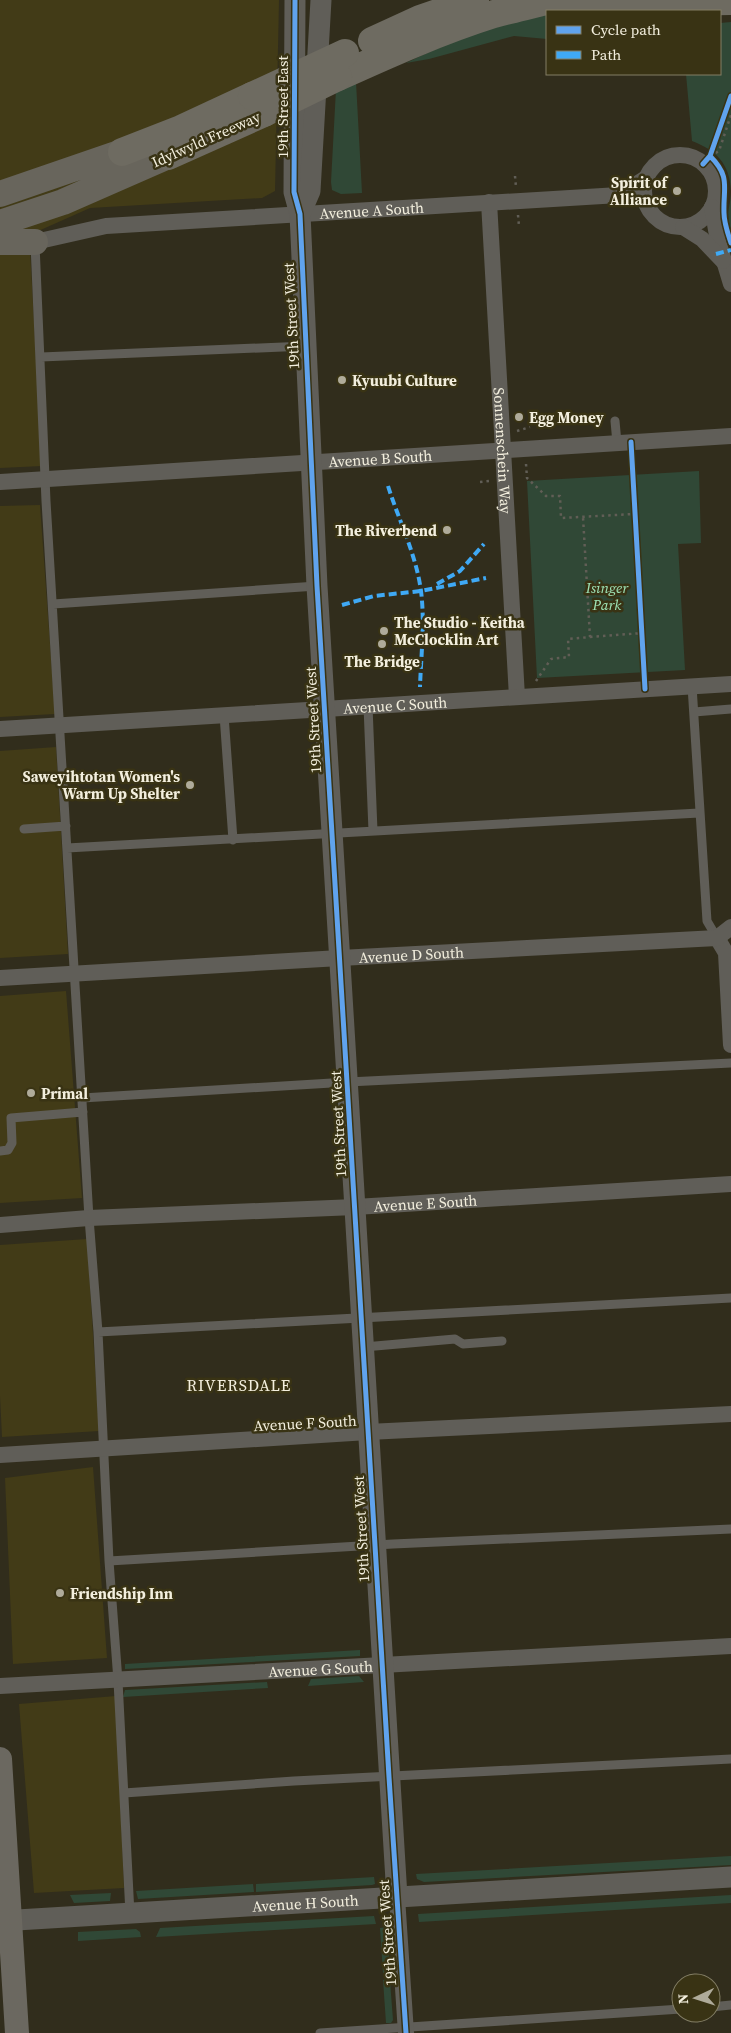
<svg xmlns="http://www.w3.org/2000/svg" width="731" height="2033" viewBox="0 0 731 2033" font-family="'Source Serif 4',serif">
  <rect width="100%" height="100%" fill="#312d1c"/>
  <path fill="#423b17" d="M0,0H279L275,191L262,198L90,208L27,236L0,234Z
    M0,250H30L42,466L0,468Z
    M40,505L55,714L0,717V506Z
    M56,747L68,954L0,958V751Z
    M66,991L82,1198L0,1203V996Z
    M87,1239L99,1431L2,1437L0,1396V1245Z
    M93,1467L107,1658L13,1664L5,1478Z
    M116,1696L124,1888L34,1893L19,1704Z"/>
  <path fill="#304836" d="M547,12V39L514,36L429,59L406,63C455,39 495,25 547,12Z
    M731,22V230C725,210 731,207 731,191C730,164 716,150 692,141L686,74H720V23Z
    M356,82L362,193L341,194L332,190L331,182L336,89Z
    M699,471L701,543L678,544L685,670L537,678L527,481Z
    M360,1650V1656L125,1669V1664Z
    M359,1676L364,1682L308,1686L311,1679Z
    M267,1682L268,1688L123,1697L125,1690Z
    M731,1856V1865L424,1882L417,1879L416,1874Z
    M374,1877L375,1884L372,1885L256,1892V1884Z
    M253,1884L254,1892L138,1899L136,1891Z
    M111,1893L110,1901L74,1903L70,1895Z
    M731,1895V1903L419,1922L418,1914Z
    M374,1916L376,1924L156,1937L160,1928Z
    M387,1927L390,1969L387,1973H383L380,1928Z
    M136,1929L140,1932L141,1937L78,1941V1932Z
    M388,1979L390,1981L393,2020L391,2023H386L383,1980Z"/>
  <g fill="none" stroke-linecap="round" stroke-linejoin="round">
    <path stroke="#615e56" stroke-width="2.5" stroke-dasharray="2.5 4" stroke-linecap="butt" d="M710,156L719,151L731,115
      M515,176L516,187
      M725,181L731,180
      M518,215L519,226
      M517,431L530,427
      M526,464L527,478L546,496H560L561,518L634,514
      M480,482L490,481
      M590,637L643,633
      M536,681L551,659L569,657L568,639L590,637L583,517"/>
    <path stroke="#605e58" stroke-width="9" d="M35,244L46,501L89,1218L98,1332L109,1561L118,1681L130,1914
      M41,357L306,346
      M615,421L617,443
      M53,604L317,586
      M692,686L707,921L717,938
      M368,706L373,831
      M694,712L731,709
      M224,715L233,840
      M24,829L66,826
      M67,848L699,813
      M82,1098L348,1082L731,1063
      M0,1151L8,1150L12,1143L11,1118L83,1112
      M98,1332L731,1298
      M364,1347L455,1339L463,1344L502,1341
      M109,1561L393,1544L731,1529
      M124,1793L294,1781L731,1759
      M711,2007L731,2005
      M320,2033L681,2009"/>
    <g stroke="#605e58" stroke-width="16">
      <circle cx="680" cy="191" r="36"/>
      <path id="s1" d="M489,202L517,697"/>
      <path d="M712,207L718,241L731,284"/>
      <path d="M683,227L702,239L723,261"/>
      <path id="s2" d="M35,242L106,226L619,195L646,178"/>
      <path id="s3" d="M0,482L731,436"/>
      <path id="s4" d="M0,729L731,684"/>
      <path d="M717,938L726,953L731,1045"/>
      <path id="s5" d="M0,978L340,958L717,938L731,927"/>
      <path id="s6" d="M0,1225L89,1218L355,1207L731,1184"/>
      <path d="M0,1455L368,1432L731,1414"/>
      <path id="s7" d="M0,1686L731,1646"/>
      <path d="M397,1897L406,2033"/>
    </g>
    <g stroke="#605e58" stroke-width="21">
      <path d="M295,0L294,192L300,214L317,586L397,1897"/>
      <path d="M300,214L310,191L321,0"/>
      <path id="s8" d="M0,1921L731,1877"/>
    </g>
    <path stroke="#6b6860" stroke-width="24" d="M0,1759L17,2033"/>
    <path stroke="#68655c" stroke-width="26" d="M0,194L122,152
      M0,223L63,202L168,156
      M0,242H35"/>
    <path stroke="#6e6b61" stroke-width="28" d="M556,0L577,4L731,1
      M372,41L420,19L475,0
      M338,77C389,54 440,31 494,14C512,9 531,5 550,0
      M122,152L181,129L252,96
      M168,156L264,113"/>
    <path stroke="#6e6b61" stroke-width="28" d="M252,96L345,53
      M264,113L338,77"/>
    <path stroke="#3fa9f5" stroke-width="4" stroke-dasharray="8 4" stroke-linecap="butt" d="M716,254L731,250
      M388,486C399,521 416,554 421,591C425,622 421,656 420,687
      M437,584L460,571L484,544
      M342,605L374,596L421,591L486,578"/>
    <g stroke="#393314" stroke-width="8">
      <path id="cycleway" d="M295,0L294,192L300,214L317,586L389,1777L406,2033
        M710,156C731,177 723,187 724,213C724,223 728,234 731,243
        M703,164L710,156L731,96
        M631,442L645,689"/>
    </g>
    <use href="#cycleway" stroke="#60a3ed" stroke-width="5"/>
  </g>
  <g fill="#afab9a" stroke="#393314" stroke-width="2">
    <circle cx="677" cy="191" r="5"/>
    <circle cx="342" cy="380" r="5"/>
    <circle cx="519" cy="417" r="5"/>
    <circle cx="447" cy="530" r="5"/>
    <circle cx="384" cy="631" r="5"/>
    <circle cx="382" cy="644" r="5"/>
    <circle cx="190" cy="785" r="5"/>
    <circle cx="31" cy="1093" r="5"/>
    <circle cx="60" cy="1593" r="5"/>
  </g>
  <g text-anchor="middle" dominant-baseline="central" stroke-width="5" stroke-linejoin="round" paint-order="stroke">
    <g font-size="15" fill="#f3efde" stroke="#393314">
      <text transform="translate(282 107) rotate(-90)">19th Street East</text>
      <text transform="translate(206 139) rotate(-24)">Idylwyld Freeway</text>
      <text stroke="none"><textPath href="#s2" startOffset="339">Avenue A South</textPath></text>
      <text transform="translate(291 316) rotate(-93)">19th Street West</text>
      <text stroke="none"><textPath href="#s1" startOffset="249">Sonnenschein Way</textPath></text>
      <text stroke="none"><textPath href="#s3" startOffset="381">Avenue B South</textPath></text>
      <text stroke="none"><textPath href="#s4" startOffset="396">Avenue C South</textPath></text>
      <text transform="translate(313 720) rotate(-93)">19th Street West</text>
      <text stroke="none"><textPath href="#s5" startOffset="412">Avenue D South</textPath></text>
      <text transform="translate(338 1124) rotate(-93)">19th Street West</text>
      <text stroke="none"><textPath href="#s6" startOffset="426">Avenue E South</textPath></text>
      <text transform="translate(305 1423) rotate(-3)">Avenue F South</text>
      <text transform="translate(361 1529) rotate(-93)">19th Street West</text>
      <text stroke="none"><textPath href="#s7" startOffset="321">Avenue G South</textPath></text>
      <text stroke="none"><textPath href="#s8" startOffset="306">Avenue H South</textPath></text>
      <text transform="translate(387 1933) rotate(-94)">19th Street West</text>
    </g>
    <g font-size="15" font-weight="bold" fill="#f3efde" stroke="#393314" text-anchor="start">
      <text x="667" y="182" text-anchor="end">Spirit of<tspan x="667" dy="17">Alliance</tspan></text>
      <text x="352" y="380">Kyuubi Culture</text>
      <text x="529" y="417">Egg Money</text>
      <text x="437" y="530" text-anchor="end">The Riverbend</text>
      <text x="394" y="622">The Studio - Keitha<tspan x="394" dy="17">McClocklin Art</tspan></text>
      <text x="382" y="661" text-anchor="middle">The Bridge</text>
      <text x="180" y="776" text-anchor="end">Saweyihtotan Women's<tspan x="180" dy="17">Warm Up Shelter</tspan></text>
      <text x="41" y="1093">Primal</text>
      <text x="70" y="1593">Friendship Inn</text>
    </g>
    <g font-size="15" font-style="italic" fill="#9fe4b7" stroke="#393314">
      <text x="607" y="587">Isinger<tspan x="607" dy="17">Park</tspan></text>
    </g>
    <g font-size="16" letter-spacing="1" fill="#f3efde" stroke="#393314">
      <text x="239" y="1385">RIVERSDALE</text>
    </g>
  </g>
  <rect x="546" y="10" width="175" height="65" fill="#393314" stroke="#837e65"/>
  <rect x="556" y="26" width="25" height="8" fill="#60a3ed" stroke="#837e65"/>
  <text x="591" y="35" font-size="15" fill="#f3efde">Cycle path</text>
  <rect x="556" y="51" width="25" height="8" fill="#3fa9f5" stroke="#837e65"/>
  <text x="591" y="60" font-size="15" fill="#f3efde">Path</text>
  <g transform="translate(696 1998) rotate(266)"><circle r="24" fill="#393314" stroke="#837e65"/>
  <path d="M0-4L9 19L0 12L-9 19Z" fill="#afab9a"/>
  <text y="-8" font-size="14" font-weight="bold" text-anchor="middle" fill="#f3efde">N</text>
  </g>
</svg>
